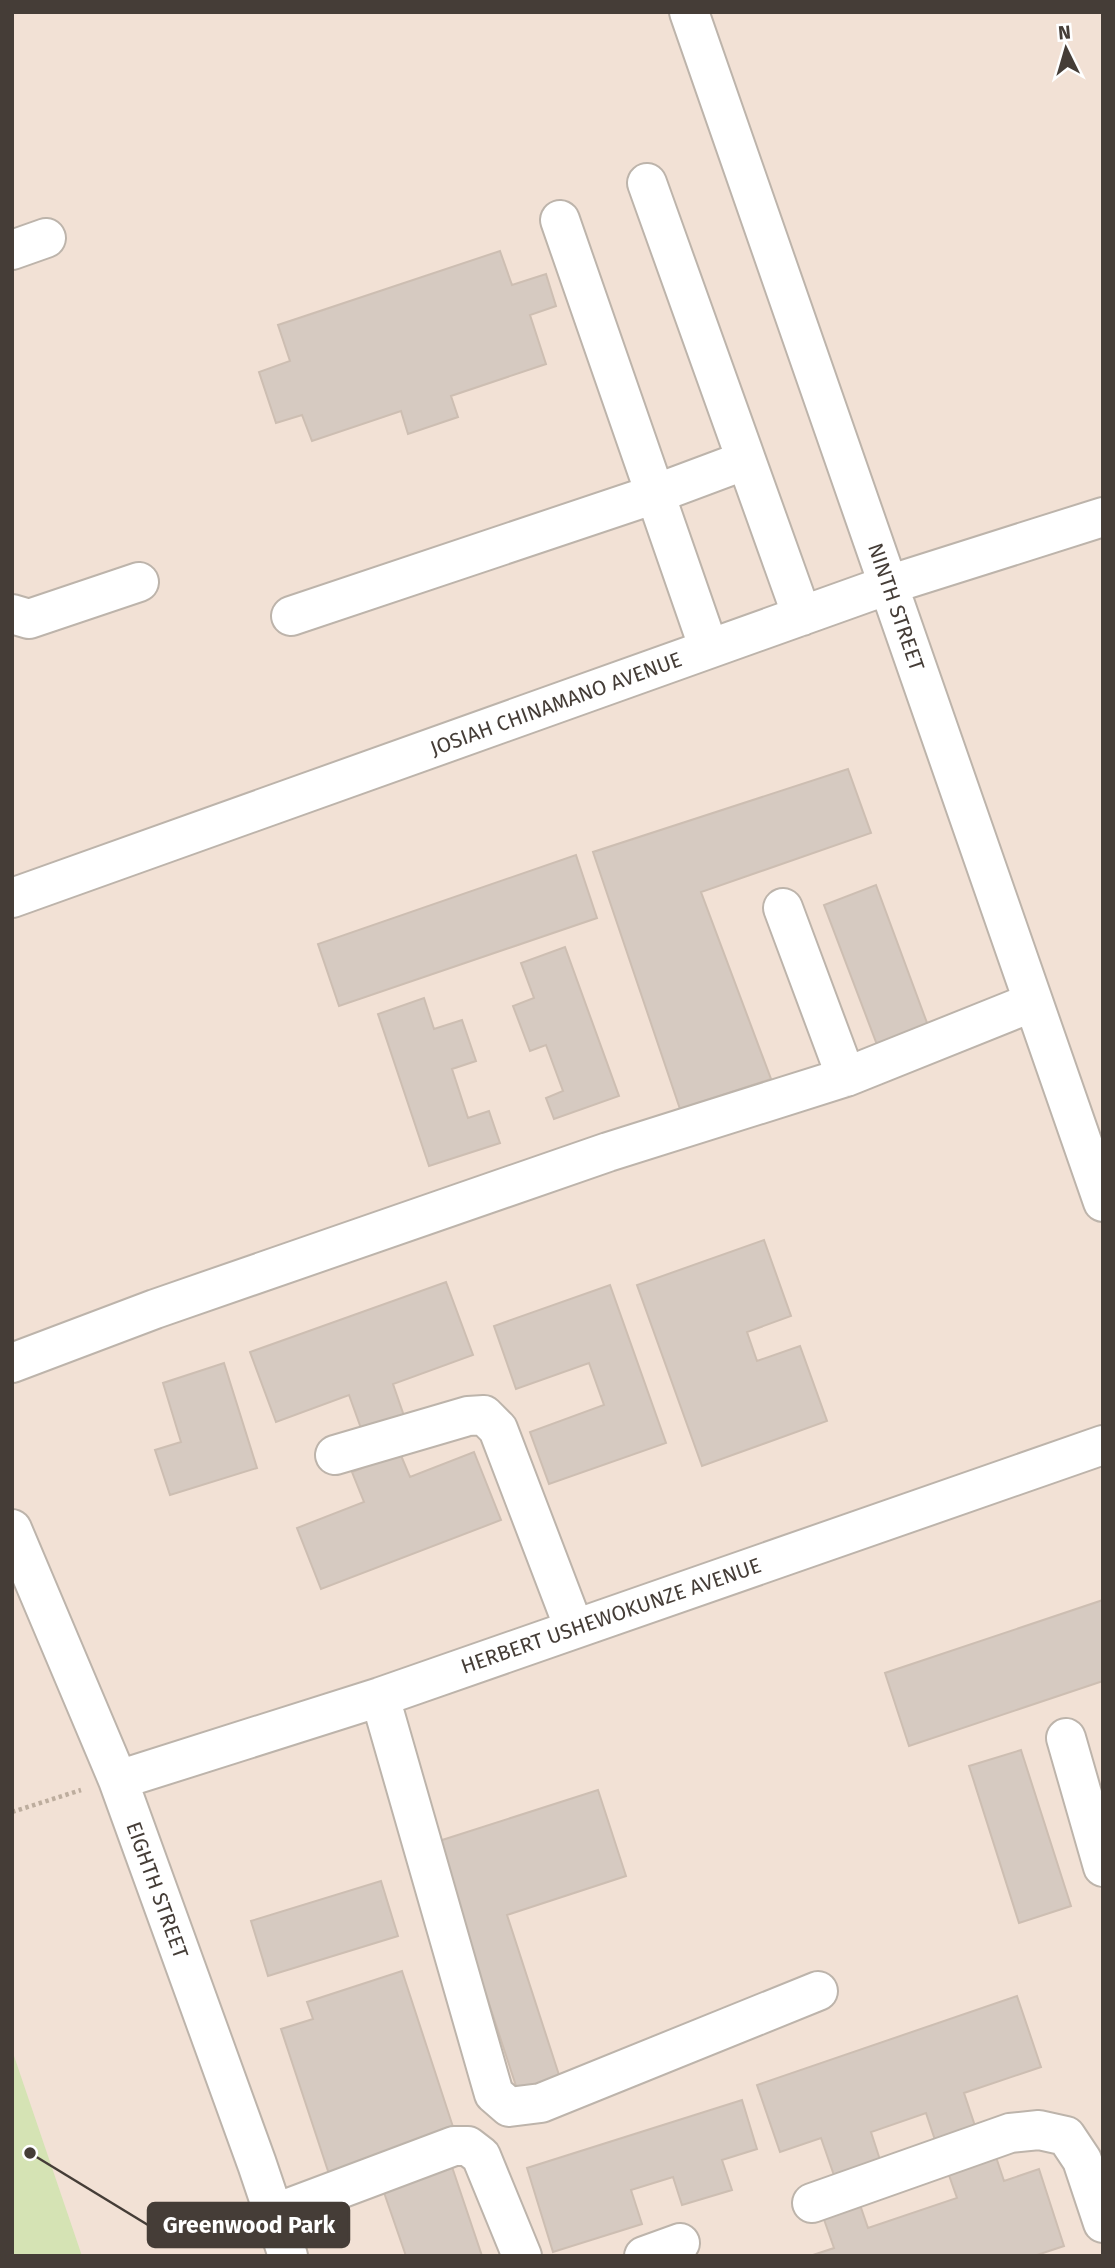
<svg xmlns="http://www.w3.org/2000/svg" width="1115" height="2268" viewBox="0 0 1115 2268" font-family="'Fira Sans',sans-serif">
  <rect width="100%" height="100%" fill="#f2ede8"/>
  <path fill="#f2e1d5" d="M12,12H1103V2256H12Z"/>
  <path fill="#d5e3b4" d="M12,2050L82,2256H12Z"/>
  <path fill="#d6cac1" stroke="#cdbeb2" stroke-width="2" d="M500,251L512,285L546,274L556,306L530,315L546,364L451,396L458,417L408,434L401,411L312,441L302,415L276,423L259,372L290,361L278,325Z
    M848,769L871,833L701,892L771,1079L680,1109L593,852Z
    M576,855L597,918L339,1006L318,944Z
    M876,885L930,1031L879,1050L824,905Z
    M565,947L619,1096L554,1119L546,1098L563,1091L546,1045L530,1051L513,1006L534,998L521,963Z
    M424,998L434,1029L462,1020L476,1061L452,1069L468,1118L489,1111L500,1143L429,1166L378,1014Z
    M764,1240L791,1316L747,1332L757,1361L800,1346L827,1421L702,1466L637,1285Z
    M446,1282L473,1355L393,1384L404,1416L362,1431L349,1395L276,1422L250,1352Z
    M610,1285L666,1443L549,1484L530,1432L604,1405L589,1363L516,1389L494,1326Z
    M224,1363L257,1468L170,1495L155,1450L181,1442L163,1383Z
    M474,1452L501,1520L321,1589L297,1528L364,1502L352,1472L400,1453L410,1477Z
    M1103,1600V1681L909,1746L885,1673Z
    M1021,1750L1071,1906L1019,1923L969,1766Z
    M598,1790L626,1876L507,1915L560,2078L518,2092L436,1842Z
    M381,1881L398,1936L268,1976L251,1921Z
    M402,1971L456,2136L330,2177L281,2029L313,2019L307,2002Z
    M1017,1996L1041,2067L964,2093L978,2135L938,2149L926,2113L871,2132L882,2166L836,2181L821,2138L780,2152L757,2085Z
    M742,2100L757,2149L722,2160L732,2190L682,2205L673,2177L631,2190L642,2224L553,2252L527,2168Z
    M993,2148L1004,2181L1039,2169L1064,2246L1034,2256H810L834,2248L820,2208L857,2196L868,2228L957,2198L945,2164Z
    M449,2158L482,2256H406L380,2181Z"/>
  <g fill="none" stroke-linecap="round" stroke-linejoin="round">
    <g stroke="#bdb4ab" stroke-width="42">
      <path id="minor" d="M689,12L1103,1202
        M647,183L802,616
        M560,220L709,649
        M12,250L46,238
        M12,614L29,619L139,582
        M291,616L655,494L746,460
        M12,898L888,585L1103,517
        M783,908L846,1077
        M12,1363L155,1309L608,1152L846,1077L1033,1002
        M335,1455L468,1416L484,1415L498,1429L574,1628
        M12,1529L118,1780L257,2164L288,2256
        M380,1697L494,2094L509,2107L541,2103L818,1991
        M1066,1738L1103,1867
        M118,1780L380,1697L1103,1445
        M812,2203L1010,2133L1039,2130L1066,2136L1082,2160L1103,2223
        M273,2214L454,2146H468L481,2156L522,2256
        M644,2256L680,2243"/>
    </g>
    <path stroke="#bdad9e" stroke-width="4.5" stroke-dasharray="3.5 3.5" stroke-linecap="butt" d="M12,1812L81,1790"/>
    <use href="#minor" stroke="#fff" stroke-width="38"/>
  </g>
  <g text-anchor="middle" dominant-baseline="central" stroke-width="6" stroke-linejoin="round" paint-order="stroke">
    <g font-size="21" fill="#453d37" stroke="#fff">
      <text transform="translate(896 607) rotate(71)">NINTH STREET</text>
      <text transform="translate(556 704) rotate(-20)">JOSIAH CHINAMANO AVENUE</text>
      <text transform="translate(611 1616) rotate(-19)">HERBERT USHEWOKUNZE AVENUE</text>
      <text transform="translate(157 1890) rotate(70)">EIGHTH STREET</text>
    </g>
  </g>
  <path fill="none" stroke="#453d37" stroke-width="2.5" d="M30 2153L148 2225"/>
  <circle fill="#453d37" stroke="#fff" stroke-width="2.5" cx="30" cy="2153" r="7"/>
  <rect fill="#453d37" stroke="#453d37" stroke-width="2.5" x="148" y="2203" width="201" height="44" rx="7"/>
  <g font-size="23" text-anchor="middle" font-weight="bold" fill="#fff">
    <text x="249" y="2233">Greenwood Park</text>
  </g>
  <rect width="1115" height="2268" fill="none" stroke="#453d37" stroke-width="28"/>
  <g transform="translate(1066 49) rotate(355)" stroke="#ffffff" stroke-width="5" paint-order="stroke">
  <path d="M0-5L12 26L0 18L-12 26Z" fill="#453d37"/>
  <text y="-10" font-size="19" font-weight="bold" text-anchor="middle" fill="#453d37">N</text>
  </g>
</svg>
